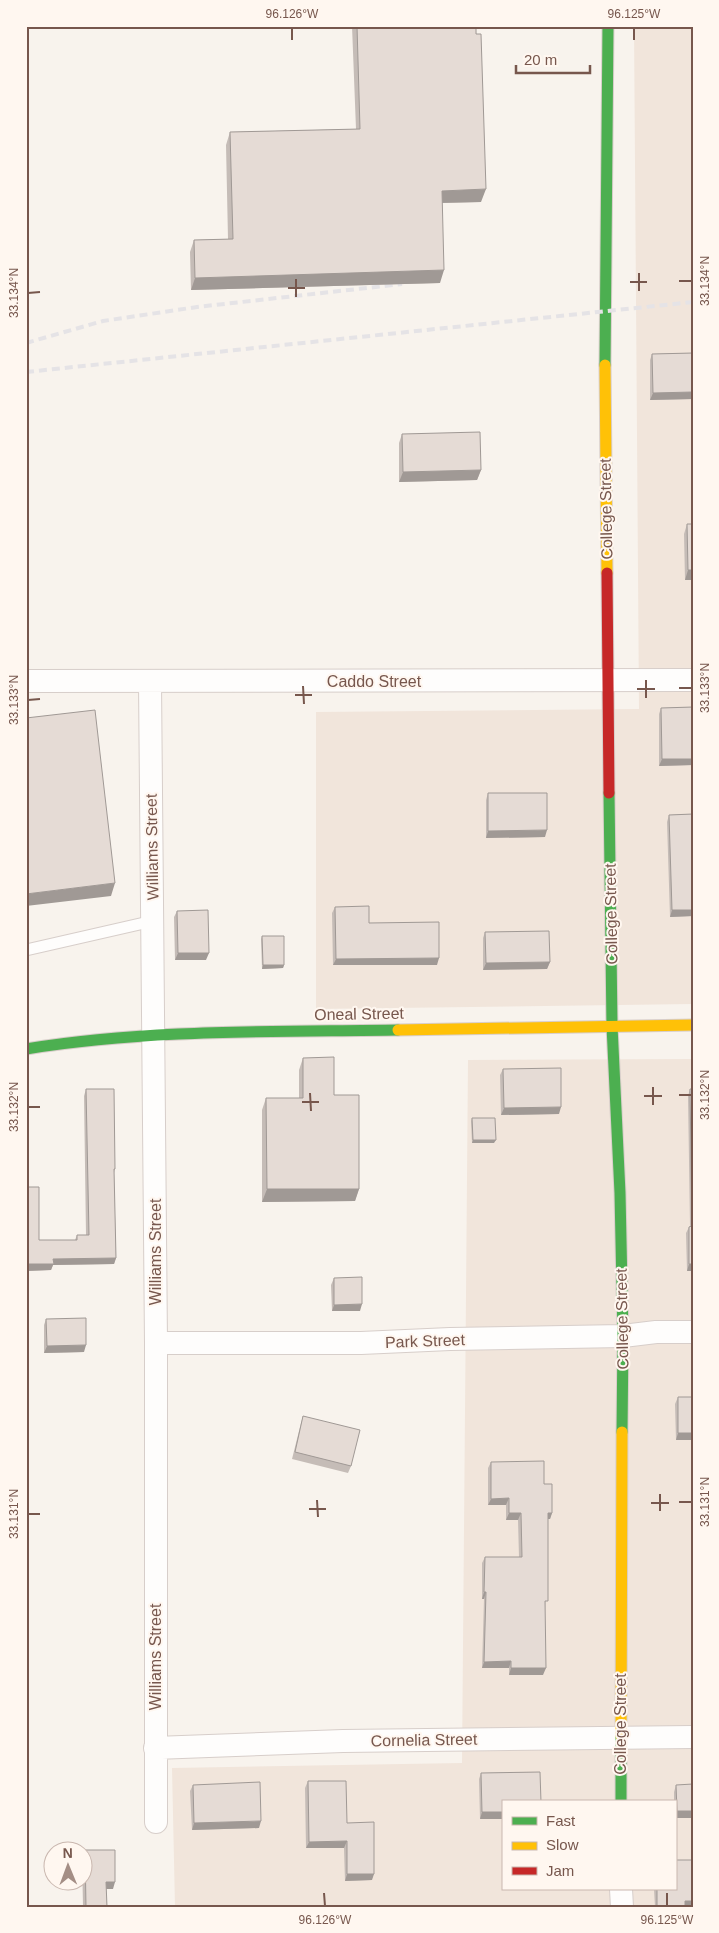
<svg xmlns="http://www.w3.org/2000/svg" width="719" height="1933" viewBox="0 0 719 1933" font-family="Arial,sans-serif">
  <rect width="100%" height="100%" fill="#f8f3ed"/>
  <path fill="#f1e5db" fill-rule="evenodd" d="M634,26H693V1004L316,1009V712L639,709Z
    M693,1059V1907H175L172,1768L462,1763L468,1060ZM503,1802H675V1889H503Z"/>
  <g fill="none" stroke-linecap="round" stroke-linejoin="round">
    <g stroke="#d7ceca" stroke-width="13">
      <path id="lane" d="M26,950L153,921"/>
    </g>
    <g stroke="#d7ceca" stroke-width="24">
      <path id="street" d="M26,681L693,680
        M150,682L156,1343V1822
        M156,1343H361L450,1339L623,1336L656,1332H693
        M155,1748L343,1741L693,1737
        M621,1889L622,1907"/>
    </g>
    <g stroke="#d8ceca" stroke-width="13">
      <path id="fast" d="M605,365L608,26
        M609,793L612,1026L620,1193L623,1336L622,1432
        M26,1049C149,1029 274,1032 398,1030
        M621,1736V1802"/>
    </g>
    <g stroke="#d8ceca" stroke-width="13">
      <path id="slow" d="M605,365L607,573
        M398,1030L693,1025
        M621,1736L622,1432"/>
    </g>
    <g stroke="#d8ceca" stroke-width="13">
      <path id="jam" d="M607,573L609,793"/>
    </g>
    <use href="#lane" stroke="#fefdfc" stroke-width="11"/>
    <use href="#street" stroke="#fefdfc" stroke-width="22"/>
    <use href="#fast" stroke="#4caf50" stroke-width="11"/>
    <use href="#slow" stroke="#ffc107" stroke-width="11"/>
    <use href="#jam" stroke="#c62828" stroke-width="11"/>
    <path stroke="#e5e3e6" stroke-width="4" stroke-dasharray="8 5" stroke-linecap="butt" d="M26,343L103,321L197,307L402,284
      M26,372L693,302"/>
  </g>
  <path fill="#c5bcb7" d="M352,26H476L481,202L442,203L440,283L191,290L190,252L194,240L228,239L226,145L230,132L356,129Z
    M693,353V399L650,400V360L652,354Z
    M402,434L481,470L477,480L399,482V443Z
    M687,524H693V580H685L684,534Z
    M693,707V765L659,766V714L661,708Z
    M488,793L545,837L486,838V800Z
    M693,814V916L670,917L667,822L669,815Z
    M335,907L369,923L437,965H333L332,913Z
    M177,911L206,960H175L174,917Z
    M485,932L550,962L547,969L483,970V938Z
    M262,936L284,965L283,968L262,969L261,939Z
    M303,1058L334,1095L359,1189L355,1201L262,1202V1110L266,1098H299V1070Z
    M503,1069L559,1114L501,1115L500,1075Z
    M86,1089L115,1169L114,1173L116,1258L114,1264L53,1265L51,1270L26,1271V1187L39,1240H75L77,1235H86L84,1096Z
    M690,1089H693V1285H692V1271H687L686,1233L689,1227L690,1226L688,1096Z
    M472,1118L494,1143H472L471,1121Z
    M334,1278L360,1311H332L331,1285Z
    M46,1319L84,1352L44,1353V1325Z
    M678,1397H693V1681L692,1440H676L675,1404Z
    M303,1416L351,1466L348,1473L292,1459L301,1423Z
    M491,1462L544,1484L552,1513L550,1519H548L543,1675H509V1668H482L484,1599H482V1563L485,1557H519L518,1520H506V1505H488V1468Z
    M540,1772L480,1819L479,1779L481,1773Z
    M308,1781L347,1823L372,1880L345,1881L344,1848H306L305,1788Z
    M193,1785L259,1828L192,1830L190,1791Z
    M676,1785L693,1818H675V1802H674V1792Z
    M85,1850L113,1889H106L107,1907H83L82,1856Z
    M654,1889H675L693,1907H655Z"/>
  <path fill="#a09995" d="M486,189L481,202L437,203L442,191Z
    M444,270L440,283L191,290L195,278Z
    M693,392V399L650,400L653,393Z
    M481,470L477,480L399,482L403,472Z
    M688,570H693V580H685Z
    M662,759H693V765L659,766Z
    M547,830L545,837L486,838L488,831Z
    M115,883L111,896L26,906V894Z
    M672,910H693V916L670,917Z
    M178,953H209L206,960H175Z
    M439,958L437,965H333L336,959Z
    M550,962L547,969L483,970L486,963Z
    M263,965H284L283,968L262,969Z
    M561,1107L559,1114L501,1115L504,1108Z
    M473,1140H496L494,1143H472Z
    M267,1189H359L355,1201L262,1202Z
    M116,1258L114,1264L53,1265L51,1270L26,1271V1264L53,1259Z
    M689,1264H693V1267L692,1271H687Z
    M362,1304L360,1311H332L334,1305Z
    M86,1345L84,1352L44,1353L47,1346Z
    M678,1433H693L692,1440H676Z
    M509,1498L506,1505H488L491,1499Z
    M509,1513H521L518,1520H506Z
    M548,1513H552L550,1519H546Z
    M484,1592H486L484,1599H482Z
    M511,1661L509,1668H482L484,1662Z
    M511,1668H546L543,1675H509Z
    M677,1811H693V1818H675Z
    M482,1812H503V1819H480Z
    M261,1821L259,1828L192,1830L194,1823Z
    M347,1841L344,1848H306L309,1842Z
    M347,1874H374L372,1880L345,1881Z
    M106,1882H115L113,1889H104Z
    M685,1901H693V1907H682Z"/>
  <path fill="#e5dbd5" stroke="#a09995" d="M357,26H476V34H481L486,189L442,191L444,270L195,278L194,240L233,239L230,132L360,129Z
    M693,353V392L653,393L652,354Z
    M480,432L481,470L403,472L402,434Z
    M687,524H693V570H688Z
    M693,707V759H662L661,708Z
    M95,710L115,883L26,894V718Z
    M488,793H547V830L488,831Z
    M693,814V910H672L669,815Z
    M369,906V923L439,922V958L336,959L335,907Z
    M208,910L209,953H178L177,911Z
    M549,931L550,962L486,963L485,932Z
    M262,936H284V965H263Z
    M334,1057V1095H359V1189H267L266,1098H303V1058Z
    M561,1068V1107L504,1108L503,1069Z
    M86,1089H114L115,1169H114L116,1258L53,1259L54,1264H26V1187H39V1240H77V1235H89Z
    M690,1089H693V1264H689V1227L692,1226Z
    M472,1118H495L496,1140H473Z
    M362,1277V1304L334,1305V1278Z
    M86,1318V1345L47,1346L46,1319Z
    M678,1397H693V1433H678Z
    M303,1416L360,1430L351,1466L295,1452Z
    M544,1461V1484H552V1513H548V1601H545L546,1668H511V1661L484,1662L486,1592H484L485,1557H522L521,1513H509V1498L491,1499V1462Z
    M540,1772L541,1802H503V1812H482L481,1773Z
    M308,1781H346L347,1823L374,1822V1874H347V1841L309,1842Z
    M260,1782L261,1821L194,1823L193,1785Z
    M693,1784V1811H677L676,1785Z
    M85,1850H115V1882H106L107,1907H86Z
    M675,1860H693V1901H685V1907H657V1889H675Z"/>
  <path fill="none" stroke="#77574d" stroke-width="2" d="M292,28V40M634,28V40M639,273V291M296,279V297M679,281H692M630,282H647M288,288H305M28,293L40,292M646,680V698M303,686L304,704M679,688H692M637,689H655M295,695H312M28,700L40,699M653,1087V1105M310,1093L311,1111M679,1095H692M644,1096H662M302,1102H319M28,1107H40M660,1494V1511M317,1500L318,1517M679,1502H692M651,1503H669M309,1509H326M28,1514H40M324,1893L325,1906M667,1893V1906"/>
  <g text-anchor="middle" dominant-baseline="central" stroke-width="4" stroke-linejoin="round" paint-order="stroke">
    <g font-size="16" fill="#77574d" stroke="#fff7f0">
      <text transform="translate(606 509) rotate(-91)">College Street</text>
      <text x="374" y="681">Caddo Street</text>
      <text transform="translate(152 847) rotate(-91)">Williams Street</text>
      <text transform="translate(611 914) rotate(-91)">College Street</text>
      <text transform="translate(359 1014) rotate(-1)">Oneal Street</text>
      <text transform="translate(155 1252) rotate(-90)">Williams Street</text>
      <text transform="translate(622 1319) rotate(-91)">College Street</text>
      <text transform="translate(425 1341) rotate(-2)">Park Street</text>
      <text transform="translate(155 1657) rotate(-90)">Williams Street</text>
      <text transform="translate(620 1724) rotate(-90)">College Street</text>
      <text transform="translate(424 1740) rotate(-1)">Cornelia Street</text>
    </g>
  </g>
  <rect width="719" height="1933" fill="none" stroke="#fff7f0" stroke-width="55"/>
  <rect x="502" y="1800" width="175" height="90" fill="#fff7f0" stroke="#c9b7af"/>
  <rect x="512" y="1817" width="25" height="8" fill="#4caf50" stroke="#c9b7af"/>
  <text x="546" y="1826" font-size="15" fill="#77574d">Fast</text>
  <rect x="512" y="1842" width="25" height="8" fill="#ffc107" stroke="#c9b7af"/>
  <text x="546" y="1850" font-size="15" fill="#77574d">Slow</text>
  <rect x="512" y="1867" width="25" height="8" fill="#c62828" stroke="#c9b7af"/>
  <text x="546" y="1876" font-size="15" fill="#77574d">Jam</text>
  <g transform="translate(68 1866) rotate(359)"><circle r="24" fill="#fff7f0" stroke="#c9b7af"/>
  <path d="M0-4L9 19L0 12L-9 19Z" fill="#a48e85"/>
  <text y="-8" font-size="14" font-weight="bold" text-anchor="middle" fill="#77574d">N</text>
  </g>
  <path d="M516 65v8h74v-8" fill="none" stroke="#77574d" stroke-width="2.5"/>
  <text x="524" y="65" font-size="15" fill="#77574d" stroke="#fff7f0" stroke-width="4" paint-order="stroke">20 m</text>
  <rect x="28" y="28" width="664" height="1878" fill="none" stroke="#77574d" stroke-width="2"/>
  <g font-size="12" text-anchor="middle" fill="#77574d">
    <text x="292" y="18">96.126°W</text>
    <text x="634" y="18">96.125°W</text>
    <text transform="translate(705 281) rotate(-90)" y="4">33.134°N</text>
    <text transform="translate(14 293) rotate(-90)" y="4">33.134°N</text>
    <text transform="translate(705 688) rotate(-90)" y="4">33.133°N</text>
    <text transform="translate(14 700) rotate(-90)" y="4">33.133°N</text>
    <text transform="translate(705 1095) rotate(-90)" y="4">33.132°N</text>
    <text transform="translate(14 1107) rotate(-90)" y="4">33.132°N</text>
    <text transform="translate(705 1502) rotate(-90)" y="4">33.131°N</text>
    <text transform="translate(14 1514) rotate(-90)" y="4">33.131°N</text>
    <text x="325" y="1924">96.126°W</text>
    <text x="667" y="1924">96.125°W</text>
  </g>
</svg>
